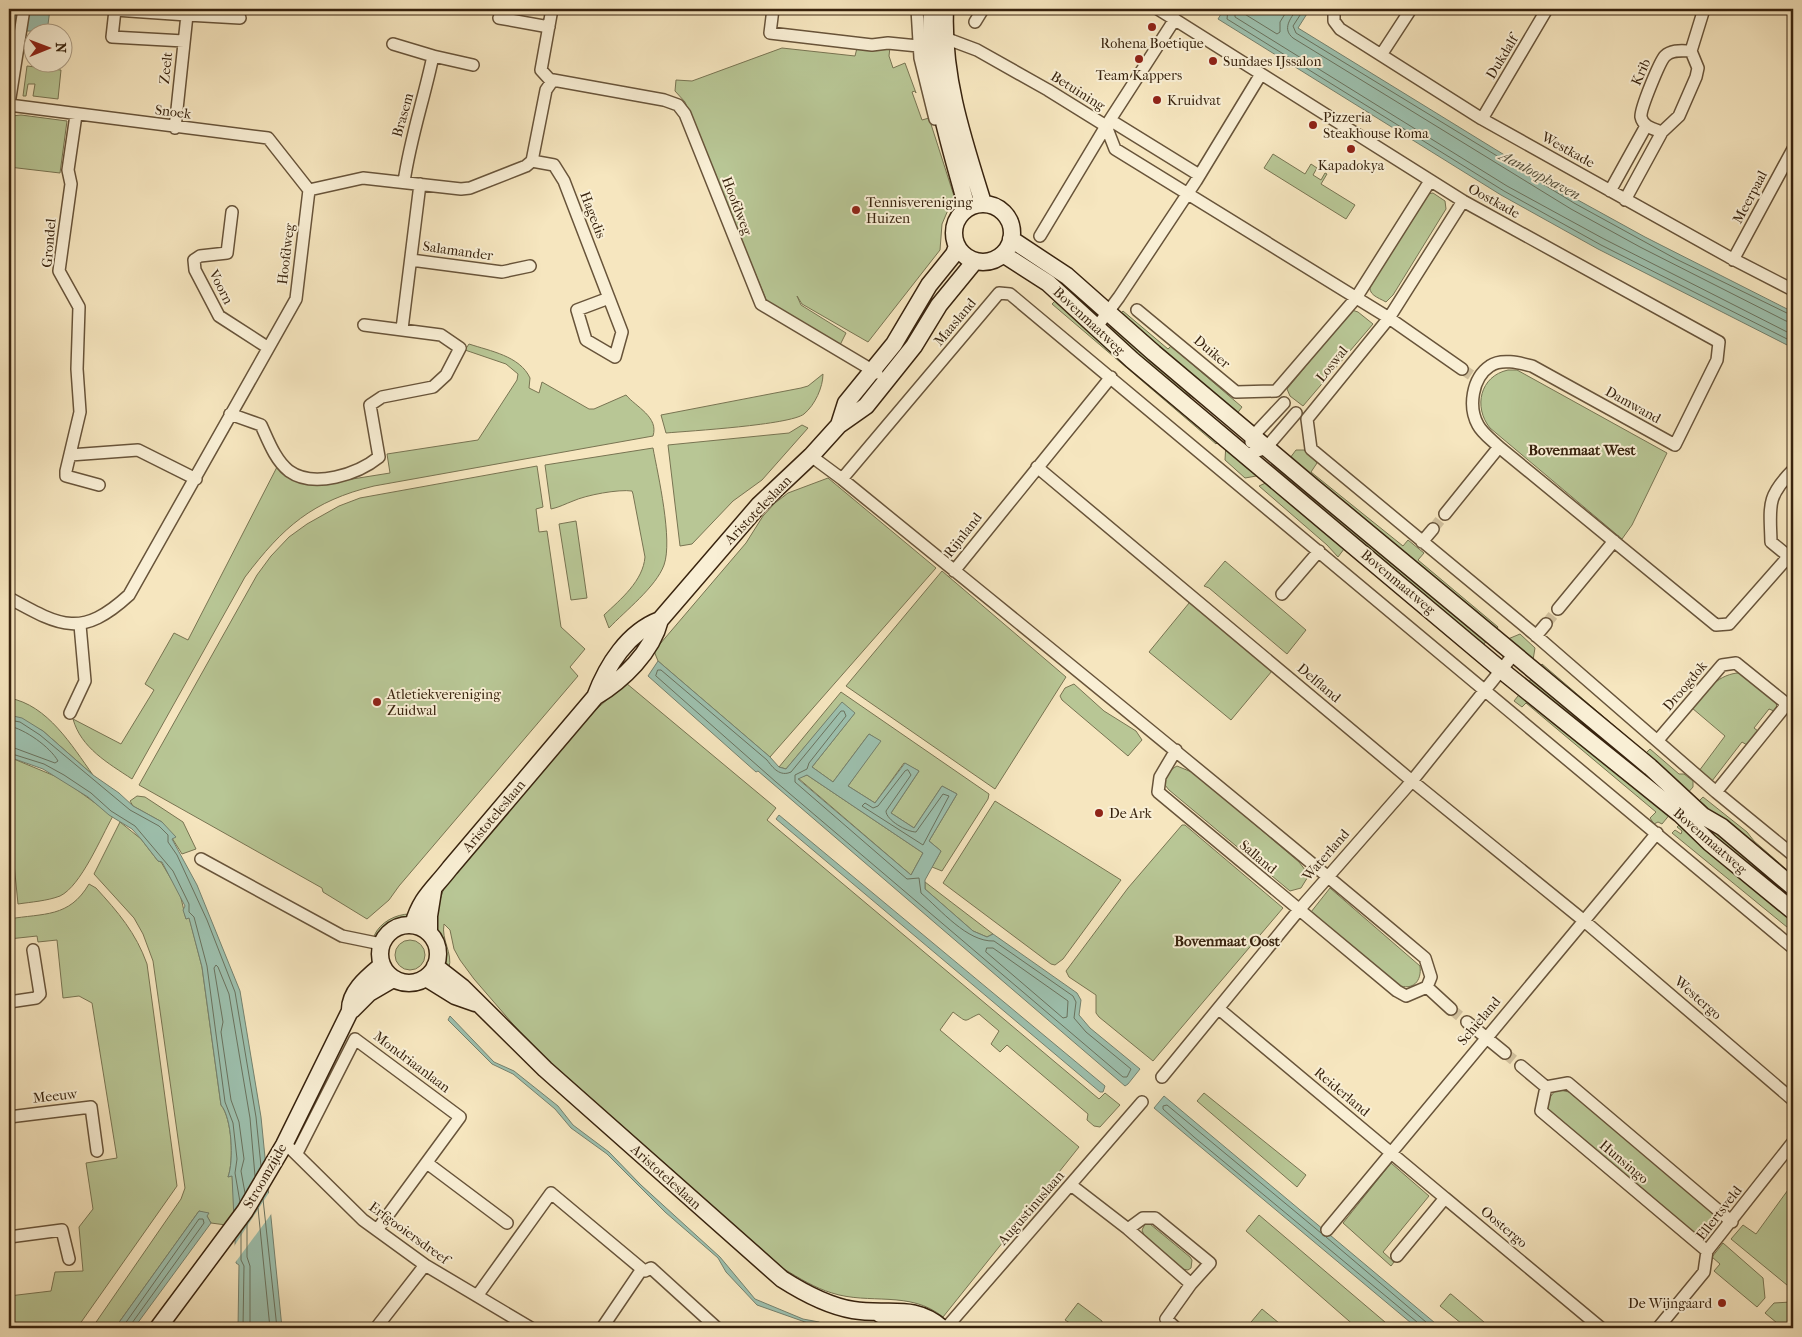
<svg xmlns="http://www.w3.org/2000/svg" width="1802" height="1337" viewBox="0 0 1802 1337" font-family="'IM FELL French Canon',serif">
  <rect width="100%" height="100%" fill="#f6e6bf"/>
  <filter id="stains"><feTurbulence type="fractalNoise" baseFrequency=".004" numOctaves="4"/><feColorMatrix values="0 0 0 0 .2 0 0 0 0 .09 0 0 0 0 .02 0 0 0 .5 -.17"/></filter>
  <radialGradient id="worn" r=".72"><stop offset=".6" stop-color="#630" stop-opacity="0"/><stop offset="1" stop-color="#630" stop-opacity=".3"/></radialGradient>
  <path fill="#b8c695" stroke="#787452" d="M890,47L889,56L893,68L905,63L916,93L915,91L912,92L922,120L929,118L954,196L942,224L940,250L868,342L802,304L797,296L801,305L846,333L840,345L767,302L685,102L675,91L676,80L692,81L782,48L855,56L857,48Z
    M27,66L61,70L58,99L33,96L35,84H28L26,96H23Z
    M21,115L67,121L60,173L9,167V134L12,116Z
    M1273,154L1305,174L1311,164L1317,168L1313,175L1321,180L1325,173L1327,174L1321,184L1355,205L1346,219L1264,168Z
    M1433,193L1445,201L1446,209L1393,295L1386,302C1377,297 1368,295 1370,284L1427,194Z
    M1055,301L1220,440L1216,444L1052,304Z
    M1352,310L1358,312L1373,324L1303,406L1290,396L1287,389Z
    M1123,311L1168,349L1171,346L1242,407L1236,415L1118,316Z
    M1112,325L1197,400L1170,384L1107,330Z
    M469,344C490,351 520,356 530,378L529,388L539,393L542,382L589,409H594L626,395C636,407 659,417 653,436L374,486C312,501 283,527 245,577L132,779C108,763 81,748 73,719L121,744L154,690L145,684L174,633L188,640L277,467L315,485L390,473L387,454L478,440L517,380L518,374L506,364L465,350Z
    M1508,370H1517L1667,453L1632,525L1622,539L1490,428C1473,407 1480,376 1508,370Z
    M823,374C823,387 815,405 804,414C790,425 689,431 666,433L661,415L801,388L808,386Z
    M802,425L808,428L762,480L733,501L692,544L680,546L668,445L789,433Z
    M1226,443L1262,475L1245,478L1225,460Z
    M653,448C658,475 673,540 664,565C656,587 625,611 609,628L604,615C621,599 643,581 645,557L633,494L632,491C619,489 586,495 573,501C565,504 560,507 551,509L545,465Z
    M1296,450H1304L1317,463L1311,472L1403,546L1408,540L1424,553L1418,560L1498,627L1496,630L1290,458Z
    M537,466L543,507L536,509L539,532L547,531L561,627L585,649L570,667L578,676L399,886L389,900L367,919L323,892L322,888L139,785L257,575L271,556L289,537L307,524L339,506L360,498Z
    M1282,467L1489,638L1483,645L1276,474Z
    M828,478L936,568L770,757L658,661L654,651L746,543L763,516L775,503L788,493Z
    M1270,481L1468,651L1344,549L1338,557L1327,545L1259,486Z
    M576,521L587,598L571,600L559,524Z
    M1225,561L1306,630L1287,654L1209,588L1204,586Z
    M942,571L1066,677L995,789L846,686Z
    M1194,597L1277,665L1231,720L1149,652Z
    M1520,634L1535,648L1533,660L1508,639Z
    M1542,664L1646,753L1650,749L1679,774H1684L1693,781V787L1686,795L1539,668Z
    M1737,673H1743L1776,701L1777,709L1774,711L1769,709L1754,728L1758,731L1747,745L1742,742L1712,781L1699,771L1725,736L1692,708C1706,692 1715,676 1737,673Z
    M1531,679L1646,769L1674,803L1528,683Z
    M626,683L776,808L767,820L1099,1099L1105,1093L1120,1105L1100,1127L1094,1126L1087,1120L1088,1114L1007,1045L1000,1052L991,1044L999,1031L979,1014C963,1021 969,1024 953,1012L940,1030L1079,1147L943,1317C910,1290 869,1305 832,1293C815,1288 799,1278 784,1269L531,1045L474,979L460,960L454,949L450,930L444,924C441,940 453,953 449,968L444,964L434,933L435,915L444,888L592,713Z
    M1074,684L1104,711L1136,731L1142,740L1128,756L1062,700L1060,696L1065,688Z
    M1522,691L1671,813L1662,824L1658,822L1654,824L1650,818L1656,812L1526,703L1522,707L1514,701Z
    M841,692L989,794L988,799L942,871L932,867L941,851L929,841L957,794L942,786L914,828L891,813L919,771L904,763L875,803L848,786L880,741L869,734L833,782L812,767L854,714L842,703L786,769L779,767Z
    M9,698C48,705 72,746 93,775L43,731L9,715Z
    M9,757L62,779L113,816C101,837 81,886 60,896C47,901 31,902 18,904L9,813Z
    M1177,766L1194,773L1299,862L1309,875L1301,888L1290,891L1169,790L1165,785C1165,776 1169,770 1177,766Z
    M807,775L923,853L911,875L798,778Z
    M137,796L145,797L183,822L196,849L182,854L162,822L133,806L130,801Z
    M1703,797L1747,832L1754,841L1793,875V881L1697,803Z
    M995,801L1121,880L1063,959L1055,965L1051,964L943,883Z
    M1691,810L1793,893V906L1713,839Z
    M120,822L141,839L158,861L161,862L180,894L186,919L189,917L202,967L221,1105C232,1118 234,1161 228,1177L232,1174L235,1212L226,1225L211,1223L205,1213L199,1211L115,1328H92L181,1199L185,1188L153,961L143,934L134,918L94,874Z
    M1682,822L1793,916V932L1672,833L1675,830L1681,834L1682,831L1677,827Z
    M1182,825H1185L1283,908L1153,1061L1099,1017L1096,1013V995L1069,977L1066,971L1128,888Z
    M925,882L993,934L987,937L973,931L925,889Z
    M89,884L96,888C118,912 136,933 147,964L177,1186L77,1328H9V1296L51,1291L55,1272L83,1271L79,1227L93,1209L86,1163L117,1158L92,1003L79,996L63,998L57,940L38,942L37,936L9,939V919C44,913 69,918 89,884Z
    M1330,888L1420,966C1422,981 1413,991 1398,985L1311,912Z
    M410,914C406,924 391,928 383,937L374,936C380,922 396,914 410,914Z
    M395 955a15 15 0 1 1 30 0a15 15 0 1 1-30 0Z
    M1560,1090L1569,1092L1717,1216L1719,1222L1702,1240L1549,1111L1546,1102L1555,1091Z
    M1204,1093L1306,1175L1297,1187L1197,1101Z
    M1391,1163L1429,1196L1383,1252L1394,1262L1391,1266L1343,1223Z
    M1793,1183V1290L1731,1239L1743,1225L1756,1234Z
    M1259,1215L1392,1328H1357L1246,1231Z
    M1145,1224H1150L1190,1257L1192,1260L1191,1268L1188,1270L1182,1269L1144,1235L1142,1230Z
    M1723,1243L1763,1278L1765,1298L1757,1307L1714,1271L1720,1264L1712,1257Z
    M1450,1294H1451L1491,1328H1467L1440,1306Z
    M1791,1302L1793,1303V1328H1783L1765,1313L1774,1303Z
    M1078,1303L1102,1321V1327L1078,1328L1065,1320Z
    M1262,1309L1285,1328H1246Z"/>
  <path fill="#9dc0ae" stroke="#75816e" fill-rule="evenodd" d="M19,9H50L47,32L9,30V14Z
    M1224,9H1310L1298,28L1576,199L1645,237L1793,312V348L1598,249L1501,195L1218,19Z
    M658,661L770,757L779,767L786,769L842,702L855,713L812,767L833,782L869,734L881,741L848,786L875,803L905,763L919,771L891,813L914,828L942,786L957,794L929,841L941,851L925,880V889L973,931L987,937L993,934L1077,993L1081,1000L1079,1015L1090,1028L1140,1069L1128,1084L1125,1086L758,771L756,772L648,676ZM807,775L923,853L911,875L798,779Z
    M9,715L22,718L43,731L93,775L119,793L133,806L162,822L176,837L172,839L197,885L240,991L261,1117L282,1328H238L239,1265L236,1263L232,1176L228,1177C234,1161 232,1118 221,1105L202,967L189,918L186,919L183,910L185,906L162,862L158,861L141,839L132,829L109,815L88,797L43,769L9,757Z
    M779,815L1105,1086L1103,1092H1100L776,819Z
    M450,1016L494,1062L514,1071L558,1106L573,1125L609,1152L641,1185L720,1257L755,1299L803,1319L819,1322L829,1328H822L757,1305L726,1272L718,1258L665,1212L607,1154L571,1128L555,1109L513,1074L492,1064L448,1020Z
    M1164,1096L1441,1328H1417L1154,1108Z
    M199,1211L209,1213L207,1216L211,1223L134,1328H115Z"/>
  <path fill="#f6e6bf" d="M270,1191L272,1213L234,1264L233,1248Z"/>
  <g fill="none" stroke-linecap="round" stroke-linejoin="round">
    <path stroke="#6a725e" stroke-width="1" d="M1228,9L1227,19L1504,191L1601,245L1793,342
      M1235,9V17L1507,186L1604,239L1793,335
      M1242,9L1243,13L1277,34L1280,32V22L1288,9
      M1297,9C1290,19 1282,29 1293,38L1571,209L1640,247L1786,321L1793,323
      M1304,9L1293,26L1296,33L1574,203L1676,259L1793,316
      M658,670H661L767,760C773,768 780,777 791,772L841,711H844L846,716L809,763L807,769L795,775V782L907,879L919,878L921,893C941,910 967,942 994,941L1073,996L1076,1002L1074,1018L1086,1032L1131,1069L1127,1077H1123L776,782L656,676Z
      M9,720L20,722L40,735L130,810L159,826L168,835V842L177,855L207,920L235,992L256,1117L261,1166
      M9,726C25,729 50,747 58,761L55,763L9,746
      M9,753L44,764L64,775L91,793L111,811L135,826L173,871L189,904V912L194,917L207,966L225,1102L233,1123L237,1159L235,1173L240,1202
      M908,770L911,775L886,811C886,820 907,832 916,832L943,794L949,796L923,845L862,806L865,803L873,808L878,806L905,771Z
      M987,948H993L1068,1001L1067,1017L1063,1018L986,952Z
      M245,1193L241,1171L244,1159L239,1122L231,1100L221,1032L223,1022L214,968L216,965L218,967L229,994L250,1118L255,1176
      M263,1199L277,1328
      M258,1208L270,1328
      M247,1224V1257L250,1266V1328
      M241,1232V1260L244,1266L243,1328
      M1321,1233L1167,1105L1163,1106V1109L1194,1137L1417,1322L1419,1328
      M1326,1237L1433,1328
      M122,1328L199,1219H203L204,1223L132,1323L131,1328"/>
    <path stroke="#d0bf9c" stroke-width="11" stroke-dasharray="11 5.5" stroke-linecap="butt" d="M1462,369L1471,375
      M1433,529L1445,514
      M1546,624L1558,609
      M1451,1009L1467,1022
      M1505,1053L1521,1066"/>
    <g stroke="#68543a" stroke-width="14">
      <path id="street" d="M773,9L770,33L872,45L888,43L918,46
        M917,9L920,58L935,119
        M1158,9L1463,201L1719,342L1717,360L1675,445L1532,366C1520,363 1501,358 1490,366C1472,378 1468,407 1478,425C1482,433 1493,441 1499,447L1716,625L1729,624L1788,557
        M1334,9V21L1340,29L1482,119L1729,257L1793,290
        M1792,9H1793
        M499,18L549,27
        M975,22L983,9
        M945,38L977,50L1048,90L1106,126L1115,149L1389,318L1462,369
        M184,41L112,37L115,10L187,15
        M393,44L433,56C424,99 410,139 404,182
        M1381,55L1411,9
        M433,56L473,65
        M551,81L541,70L552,9
        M9,104L24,9
        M9,105L268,138L309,190
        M76,115L68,170L71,184L59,271L79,307L77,369L80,412L66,471V476L99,485
        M1482,119L1547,9
        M1110,120L1199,175
        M175,128L187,15L240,18
        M1662,132C1654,129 1643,127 1641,117C1640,109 1660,61 1665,56C1672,49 1683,51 1691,51
        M532,161L554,165L564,181L622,332L615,357L586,340L577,310L609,298
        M1610,191L1646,126
        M1625,200L1662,132L1679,116L1696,77L1698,68L1691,51L1704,9
        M232,212L227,253L200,256L194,260L195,270L219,316L267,347
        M1040,236L1106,126L1175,19
        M411,260L502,272L530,266
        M1733,260L1793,149
        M1137,310L1236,392L1276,391
        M1096,328L1119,297L1196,181L1261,74
        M402,329L420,184
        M1276,391L1356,298L1430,181
        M230,414L261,425C268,440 275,460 289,471C314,489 358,474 379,457L370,405L382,397L433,387L446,375L460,348L441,335L364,325
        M1307,419L1311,449L1533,633L1716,792L1787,704
        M1307,419L1389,318L1463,201
        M1251,442L1253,436L1284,403
        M70,455L138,450L196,479
        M1246,455L1266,448L1296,413
        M811,456L842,479C1037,638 1233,796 1425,958L1431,977L1427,987L1406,996L1397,991L1158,792L1160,777L1176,750
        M1037,467L1412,781L1583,920L1793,1100
        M842,479L999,293L1010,294L1793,948
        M1445,514L1499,447
        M1422,542L1433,529
        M1793,560L1771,542C1770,506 1766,497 1793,470
        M954,571L1111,377
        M1282,594L1319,551
        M9,598C60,626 81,639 129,595L296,299L309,190L363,178L461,189L470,188L526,166L532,161L546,90L553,80L664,100L678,105L685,114L761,304L877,373
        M1558,609L1614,541
        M1536,636L1546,624
        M70,713L85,681L80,625
        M1658,740L1722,665L1736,663L1793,709
        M1716,792L1793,855
        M201,859L342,936L381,944
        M1427,987L1451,1009
        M9,1002L36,998L40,994L33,950
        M1219,1009L1445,1198
        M1467,1022L1505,1053
        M1521,1066L1546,1087L1568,1083L1732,1222
        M1162,1077L1298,911L1412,781L1514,654
        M1546,1087L1541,1111L1707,1251
        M9,1117L91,1107L97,1151
        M291,1149L363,1220L425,1265L531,1328
        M297,1153L355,1039L460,1117L377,1230
        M427,1163L507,1223
        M1071,1185L1128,1229L1191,1284L1166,1319L1176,1328
        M1128,1229L1143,1218H1155L1210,1263L1191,1284
        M1327,1230L1657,833
        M9,1237L62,1230L69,1259
        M1397,1256L1445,1198L1601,1328
        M642,1269L645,1271L651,1268L717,1328
        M477,1296L551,1193L642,1269L602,1328
        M376,1328L425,1265
        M946,1328L1142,1102
        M1658,1328L1704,1272L1707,1251L1793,1142"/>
    </g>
    <g stroke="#38230e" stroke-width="19">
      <path id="secondary" d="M932,9C926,75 950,144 967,208
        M945,9C942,77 963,139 983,203
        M954 233a29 29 0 1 1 58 0a29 29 0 1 1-58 0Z
        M1011,239L1067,276L1154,353L1313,487L1650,767L1703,816L1722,827L1793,887
        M1003,254L1048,283L1132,360L1501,670L1680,814L1710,843L1793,911
        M839,425L846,403L894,344L929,285L954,254L957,246
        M595,697C607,665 628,632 660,620
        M380 954a29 29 0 1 1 58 0a29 29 0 1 1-58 0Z
        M413,925C421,897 433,890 450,868L595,697C623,680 652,652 660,620L759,505L811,456L839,425L866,406L914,346L939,305L975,261
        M429,933V916L433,891
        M435,966L462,987L545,1069L782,1279C804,1293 828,1306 853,1310C888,1316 913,1303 942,1328
        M426,978L455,996L475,1003
        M352,1010L369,993L393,979
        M880,1314L914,1328
        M158,1328L245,1211L284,1145L350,1011C349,991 369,976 382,965"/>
    </g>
    <use href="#street" stroke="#f9efd5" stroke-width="11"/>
    <use href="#secondary" stroke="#f9efd5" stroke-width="16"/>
  </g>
  <g fill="#8f2418" stroke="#f9efd5" stroke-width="2">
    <circle cx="1152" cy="27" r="5"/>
    <circle cx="1139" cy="59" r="5"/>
    <circle cx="1213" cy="61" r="5"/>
    <circle cx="1157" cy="100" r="5"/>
    <circle cx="1313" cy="125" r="5"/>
    <circle cx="1351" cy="149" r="5"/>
    <circle cx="856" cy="210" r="5"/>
    <circle cx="377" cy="702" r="5"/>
    <circle cx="1099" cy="813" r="5"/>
    <circle cx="1722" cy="1303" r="5"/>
  </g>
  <g text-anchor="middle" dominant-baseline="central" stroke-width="4" stroke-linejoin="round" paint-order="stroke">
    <g font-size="14" fill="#38230e" stroke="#f9efd5" text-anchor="start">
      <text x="1152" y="43" text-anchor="middle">Rohena Boetique</text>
      <text x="1223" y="61">Sundaes IJssalon</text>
      <text x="1139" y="75" text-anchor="middle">Team Kappers</text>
      <text x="1167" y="100">Kruidvat</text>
      <text x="1323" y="117">Pizzeria<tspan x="1323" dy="16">Steakhouse Roma</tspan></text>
      <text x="1351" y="165" text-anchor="middle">Kapadokya</text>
      <text x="866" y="202">Tennisvereniging<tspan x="866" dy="16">Huizen</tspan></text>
      <text x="387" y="694">Atletiekvereniging<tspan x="387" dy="16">Zuidwal</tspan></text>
      <text x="1109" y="813">De Ark</text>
      <text x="1712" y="1303" text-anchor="end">De Wijngaard</text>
    </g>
    <g font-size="14" fill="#38230e" stroke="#f9efd5">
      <text transform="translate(1502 57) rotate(-59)">Dukdalf</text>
      <text transform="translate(166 68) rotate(-84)">Zeelt</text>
      <text transform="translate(1641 72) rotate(-66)">Krib</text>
      <text transform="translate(1078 91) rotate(32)">Betuining</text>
      <text transform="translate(173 112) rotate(7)">Snoek</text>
      <text transform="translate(403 115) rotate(-74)">Brasem</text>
      <text transform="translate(1568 150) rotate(29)">Westkade</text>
      <text transform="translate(1750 197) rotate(-62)">Meerpaal</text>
      <text transform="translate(1494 201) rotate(29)">Oostkade</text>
      <text transform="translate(737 206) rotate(69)">Hoofdweg</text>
      <text transform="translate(593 215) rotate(69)">Hagedis</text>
      <text transform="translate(49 243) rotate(-85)">Grondel</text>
      <text transform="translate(458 251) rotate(8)">Salamander</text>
      <text transform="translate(286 254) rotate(-83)">Hoofdweg</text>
      <text transform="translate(221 287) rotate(63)">Voorn</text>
      <text transform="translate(1089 321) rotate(43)">Bovenmaatweg</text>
      <text transform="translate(955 322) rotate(-50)">Maasland</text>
      <text transform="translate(1212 352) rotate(40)">Duiker</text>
      <text transform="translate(1332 364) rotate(-51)">Loswal</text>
      <text transform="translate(1633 405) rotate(29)">Damwand</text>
      <text transform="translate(758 510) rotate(-46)">Aristoteleslaan</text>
      <text transform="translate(963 535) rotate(-52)">Rijnland</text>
      <text transform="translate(1398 582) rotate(40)">Bovenmaatweg</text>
      <text transform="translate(1319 683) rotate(40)">Delfland</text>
      <text transform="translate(1685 686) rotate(-50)">Droogdok</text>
      <text transform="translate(494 816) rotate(-50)">Aristoteleslaan</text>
      <text transform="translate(1710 841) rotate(41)">Bovenmaatweg</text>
      <text transform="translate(1326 855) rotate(-49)">Waterland</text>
      <text transform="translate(1258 857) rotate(40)">Salland</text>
      <text transform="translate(1698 998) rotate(41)">Westergo</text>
      <text transform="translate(1479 1021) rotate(-50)">Schieland</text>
      <text transform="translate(412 1062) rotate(37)">Mondriaanlaan</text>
      <text transform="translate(1342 1092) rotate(40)">Reiderland</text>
      <text transform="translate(55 1096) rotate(-6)">Meeuw</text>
      <text transform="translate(1624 1162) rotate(40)">Hunsingo</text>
      <text transform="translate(265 1176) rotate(-60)">Stroomzijde</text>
      <text transform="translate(666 1177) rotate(42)">Aristoteleslaan</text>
      <text transform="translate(1031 1208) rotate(-49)">Augustinuslaan</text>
      <text transform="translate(1719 1213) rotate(-52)">Ellertsveld</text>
      <text transform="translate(1504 1227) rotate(40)">Oostergo</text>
      <text transform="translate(409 1233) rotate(36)">Erfgooiersdreef</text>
    </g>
    <g font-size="15" font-style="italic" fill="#56523e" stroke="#f9efd5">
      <text transform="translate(1540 175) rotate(28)">Aanloophaven</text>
    </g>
    <g font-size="15" font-weight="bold" fill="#38230e" stroke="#f9efd5">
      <text x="1582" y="450">Bovenmaat West</text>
      <text x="1227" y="941">Bovenmaat Oost</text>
    </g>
  </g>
  <rect width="1802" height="1337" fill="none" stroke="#f6e6bf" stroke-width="30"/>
  <rect x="10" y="10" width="1782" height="1317" fill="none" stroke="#38230e" stroke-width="2.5"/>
  <rect x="15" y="15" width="1772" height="1307" fill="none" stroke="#38230e"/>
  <g transform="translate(48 48) rotate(89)"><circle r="24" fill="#f9efd5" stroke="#ac9d85"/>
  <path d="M0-4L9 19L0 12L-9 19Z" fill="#8f2418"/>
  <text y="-8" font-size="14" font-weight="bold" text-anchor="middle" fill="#38230e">N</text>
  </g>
  <rect width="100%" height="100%" filter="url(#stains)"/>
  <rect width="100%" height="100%" fill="url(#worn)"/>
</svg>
